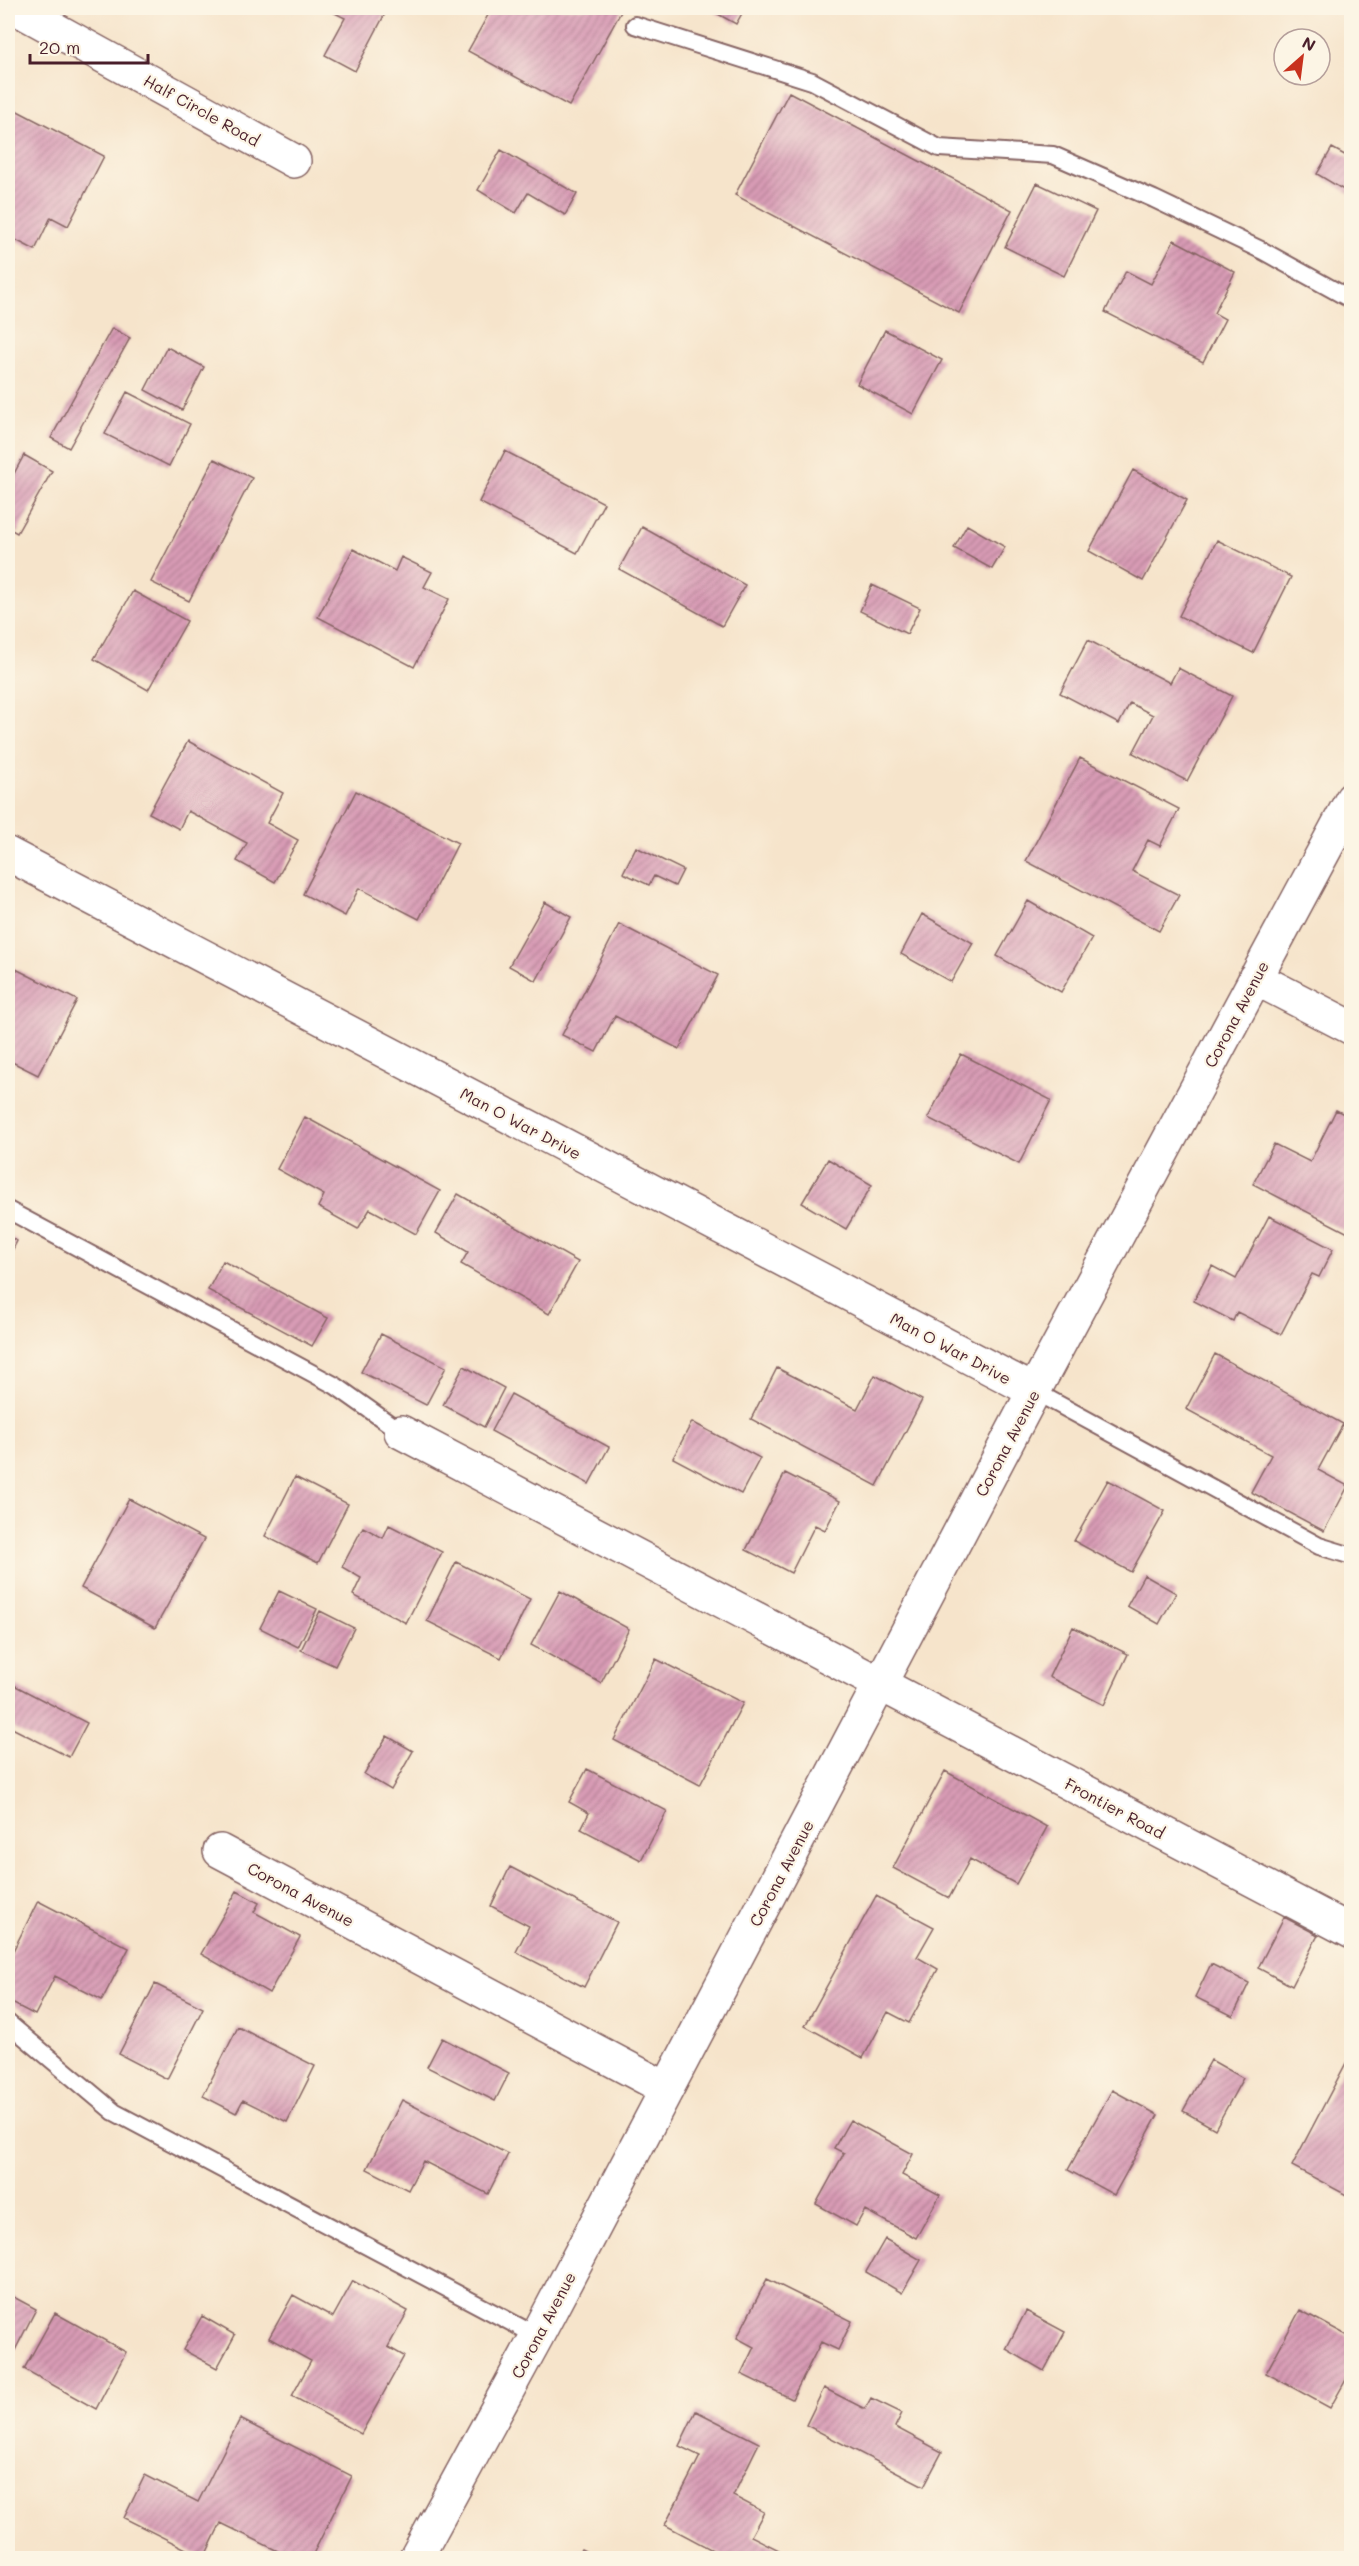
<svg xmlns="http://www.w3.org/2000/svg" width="1359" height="2566" viewBox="0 0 1359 2566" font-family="Mali,sans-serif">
  <defs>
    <pattern id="building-hatch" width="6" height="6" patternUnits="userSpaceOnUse" patternTransform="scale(1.5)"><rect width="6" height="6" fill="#d89bb5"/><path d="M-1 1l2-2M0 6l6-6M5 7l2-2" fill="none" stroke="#b17e93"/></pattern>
  </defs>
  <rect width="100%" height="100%" fill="#fcf5e5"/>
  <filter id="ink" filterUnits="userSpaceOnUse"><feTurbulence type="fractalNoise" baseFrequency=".0167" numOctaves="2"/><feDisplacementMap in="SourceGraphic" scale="12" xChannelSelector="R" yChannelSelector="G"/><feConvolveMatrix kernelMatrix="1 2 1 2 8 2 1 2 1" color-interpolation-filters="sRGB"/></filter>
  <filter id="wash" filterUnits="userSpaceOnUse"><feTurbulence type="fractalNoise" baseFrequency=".008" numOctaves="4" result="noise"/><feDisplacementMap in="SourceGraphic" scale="24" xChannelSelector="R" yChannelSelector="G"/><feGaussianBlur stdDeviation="1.35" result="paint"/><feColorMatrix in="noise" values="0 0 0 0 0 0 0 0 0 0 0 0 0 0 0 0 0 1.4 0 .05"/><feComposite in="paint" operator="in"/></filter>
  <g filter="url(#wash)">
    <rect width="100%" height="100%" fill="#f6e4cb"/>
    <g id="blocks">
      <path fill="url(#building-hatch)" d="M325,8H388L355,71L325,55L345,18Z
        M492,8H623L569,106L468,51Z
        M707,8H745L736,24Z
        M789,92L1012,210L959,313L735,195Z
        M8,106L104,156L68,226L51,217L35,250L8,236Z
        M1332,148L1352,159V195L1317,174Z
        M501,150L577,194L565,215L528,193L516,213L478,190Z
        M1037,183L1096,211L1064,276L1005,247Z
        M1174,240L1235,272L1214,313L1225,319L1203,362L1105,312L1126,271L1151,284Z
        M112,328L130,338L69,448L51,438Z
        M885,330L942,360L913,414L857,384Z
        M167,347L204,367L182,410L145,390Z
        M127,392L190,424L169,466L105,434Z
        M505,451L604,503L577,553L479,502Z
        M24,455L52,471L17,533L8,528V485Z
        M214,459L252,478L189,601L151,582Z
        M1133,470L1187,500L1143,581L1089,551Z
        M967,525L1005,547L992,569L954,548Z
        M642,527L745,585L722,626L619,569Z
        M1217,540L1291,577L1253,653L1179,616Z
        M353,549L395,571L401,557L432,572L424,587L449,599L414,667L318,617Z
        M872,585L920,608L907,634L860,611Z
        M133,591L187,621L148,690L94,659Z
        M1088,640L1170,683L1178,668L1232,696L1187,781L1133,753L1153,715L1130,703L1119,724L1060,693Z
        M188,741L283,793L267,823L298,840L275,882L237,861L247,843L188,811L179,829L149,813Z
        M1080,758L1179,809L1160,846L1148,840L1132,871L1179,895L1159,931L1026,861Z
        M356,791L458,843L419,919L359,888L345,916L303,894Z
        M636,847L683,870L675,886L654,876L649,885L623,873Z
        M1028,901L1092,938L1061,992L997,956Z
        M545,902L571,917L536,981L509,966Z
        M922,914L973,943L951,982L901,954Z
        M619,924L718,975L679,1049L615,1016L596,1052L562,1035Z
        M8,965L77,1000L38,1075L8,1060V1050L12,1042L8,1039Z
        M961,1054L1051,1100L1019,1164L928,1118Z
        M1336,1110L1352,1118V1235L1253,1184L1274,1144L1310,1162Z
        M305,1117L440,1191L416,1234L370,1209L358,1229L318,1207L324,1195L277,1169Z
        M828,1159L872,1185L846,1229L802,1203Z
        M458,1194L578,1262L549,1314L461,1264L468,1252L436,1233Z
        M1269,1216L1333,1249L1319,1277L1312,1274L1281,1334L1237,1312L1233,1321L1194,1301L1212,1266L1236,1279Z
        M8,1236L17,1241L8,1259Z
        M223,1261L328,1318L312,1346L208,1290Z
        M381,1334L446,1367L426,1405L361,1372Z
        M1215,1354L1343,1424L1318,1470L1348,1486L1324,1531L1251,1492L1271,1455L1186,1409Z
        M464,1366L504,1388L484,1427L443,1405Z
        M777,1368L857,1409L875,1375L922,1400L877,1486L751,1419Z
        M511,1394L609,1447L589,1484L491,1431Z
        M692,1422L760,1458L741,1494L673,1458Z
        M785,1473L840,1501L825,1530L815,1525L791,1573L746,1550Z
        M295,1477L348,1504L318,1563L265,1536Z
        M1108,1480L1165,1511L1131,1572L1074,1541Z
        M129,1499L204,1539L155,1628L81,1588Z
        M389,1525L442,1552L406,1623L353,1595L361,1578L342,1567L363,1527L383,1538Z
        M456,1562L530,1599L501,1658L427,1621Z
        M1144,1575L1176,1593L1159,1624L1127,1606Z
        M279,1591L317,1609L298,1647L260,1628Z
        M560,1591L629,1629L601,1683L531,1645Z
        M320,1611L354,1628L335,1666L301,1650Z
        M1073,1627L1128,1654L1104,1705L1049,1677Z
        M656,1659L743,1703L700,1785L614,1740Z
        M8,1682L87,1723L69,1757L8,1726Z
        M387,1736L413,1751L391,1790L364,1774Z
        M587,1769L667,1811L641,1860L581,1829L589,1813L569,1802Z
        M945,1771L1047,1827L1016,1884L970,1859L949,1898L893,1868Z
        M510,1867L617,1922L584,1987L516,1952L529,1926L491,1906Z
        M237,1891L259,1903L254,1912L300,1937L269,1993L201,1954Z
        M876,1896L934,1927L917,1957L938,1969L909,2023L888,2012L863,2058L805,2026Z
        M38,1901L129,1948L102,2000L55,1976L35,2015L8,2001V1961Z
        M1284,1917L1318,1935L1292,1986L1258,1968Z
        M1211,1964L1249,1983L1233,2016L1195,1997Z
        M155,1984L203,2008L167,2079L119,2054Z
        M238,2027L315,2066L287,2122L243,2100L236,2113L203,2096Z
        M442,2038L509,2073L495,2101L427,2067Z
        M1211,2060L1243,2078L1215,2129L1183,2111Z
        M1346,2063L1352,2066V2198L1292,2166Z
        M1112,2090L1158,2115L1114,2195L1068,2170Z
        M402,2100L508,2154L488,2194L423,2161L408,2190L367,2169Z
        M850,2120L913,2154L902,2175L940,2195L916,2238L865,2210L856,2226L816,2204L844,2153L834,2148Z
        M885,2239L921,2260L902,2293L866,2272Z
        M767,2279L852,2321L838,2350L821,2342L792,2399L741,2374L754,2347L737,2338Z
        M353,2281L408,2311L388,2347L404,2356L361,2434L292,2396L311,2361L269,2338L293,2295L333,2317Z
        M8,2294L36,2309L10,2360L8,2359Z
        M1300,2310L1352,2338V2369L1330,2408L1266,2373Z
        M1026,2311L1065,2332L1044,2371L1006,2349Z
        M55,2313L126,2352L96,2409L24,2369Z
        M202,2316L235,2335L217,2368L183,2350Z
        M824,2388L865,2409L871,2398L902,2413L895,2427L942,2452L924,2486L806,2425Z
        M696,2411L759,2443L733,2496L764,2512L751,2536L779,2550L775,2558H721L722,2555L665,2525L700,2456L679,2446Z
        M240,2419L352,2476L311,2558H292L221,2523L204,2558L124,2518L145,2475L198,2502Z
        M581,2549L599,2558H576Z"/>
    </g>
  </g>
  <g filter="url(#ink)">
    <use href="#blocks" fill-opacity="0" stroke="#866463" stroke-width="1.5"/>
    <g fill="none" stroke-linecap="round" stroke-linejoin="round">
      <g stroke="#866463" stroke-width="20">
        <path id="lane" d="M635,25L812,81L939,148L1053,155L1154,199L1263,251L1352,300
          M8,1210L336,1386L401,1432
          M1034,1391L1319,1546L1352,1556
          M8,2023L114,2112L537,2336"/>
      </g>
      <g stroke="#866463" stroke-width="36">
        <path id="street" d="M16,8L294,161
          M8,854L1034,1391
          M1255,978L1352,1028
          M401,1432L1352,1932
          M220,1851L667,2089
          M416,2558L537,2336L1034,1391L1352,799"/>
      </g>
      <use href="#lane" stroke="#fff" stroke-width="16"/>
      <use href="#street" stroke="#fff" stroke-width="33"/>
    </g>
  </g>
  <g text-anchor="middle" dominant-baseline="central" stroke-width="4.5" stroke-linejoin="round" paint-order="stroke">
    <g font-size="16" fill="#4a1f2b" stroke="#fcf5e5">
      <text transform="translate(202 110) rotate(29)">Half Circle Road</text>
      <text transform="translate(1236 1014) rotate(-62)">Corona Avenue</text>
      <text transform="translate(521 1123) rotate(28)">Man O War Drive</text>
      <text transform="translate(951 1348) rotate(28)">Man O War Drive</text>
      <text transform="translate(1007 1443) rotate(-62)">Corona Avenue</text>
      <text transform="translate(1115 1808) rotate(28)">Frontier Road</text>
      <text transform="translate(781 1873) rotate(-62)">Corona Avenue</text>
      <text transform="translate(301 1894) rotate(28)">Corona Avenue</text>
      <text transform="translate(543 2325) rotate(-62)">Corona Avenue</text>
    </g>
  </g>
  <rect width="1359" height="2566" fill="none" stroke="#fcf5e5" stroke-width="30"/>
  <g transform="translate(1302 57) rotate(28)"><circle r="28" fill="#fcf5e5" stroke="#b59f9b" stroke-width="1.5"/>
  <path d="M0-4.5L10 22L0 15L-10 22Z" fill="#c8321e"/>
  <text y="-9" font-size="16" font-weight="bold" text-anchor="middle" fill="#4a1f2b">N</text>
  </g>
  <path d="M30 54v9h118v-9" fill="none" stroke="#4a1f2b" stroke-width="3"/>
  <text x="39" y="54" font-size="18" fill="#4a1f2b" stroke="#fcf5e5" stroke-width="4.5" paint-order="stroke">20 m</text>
</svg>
